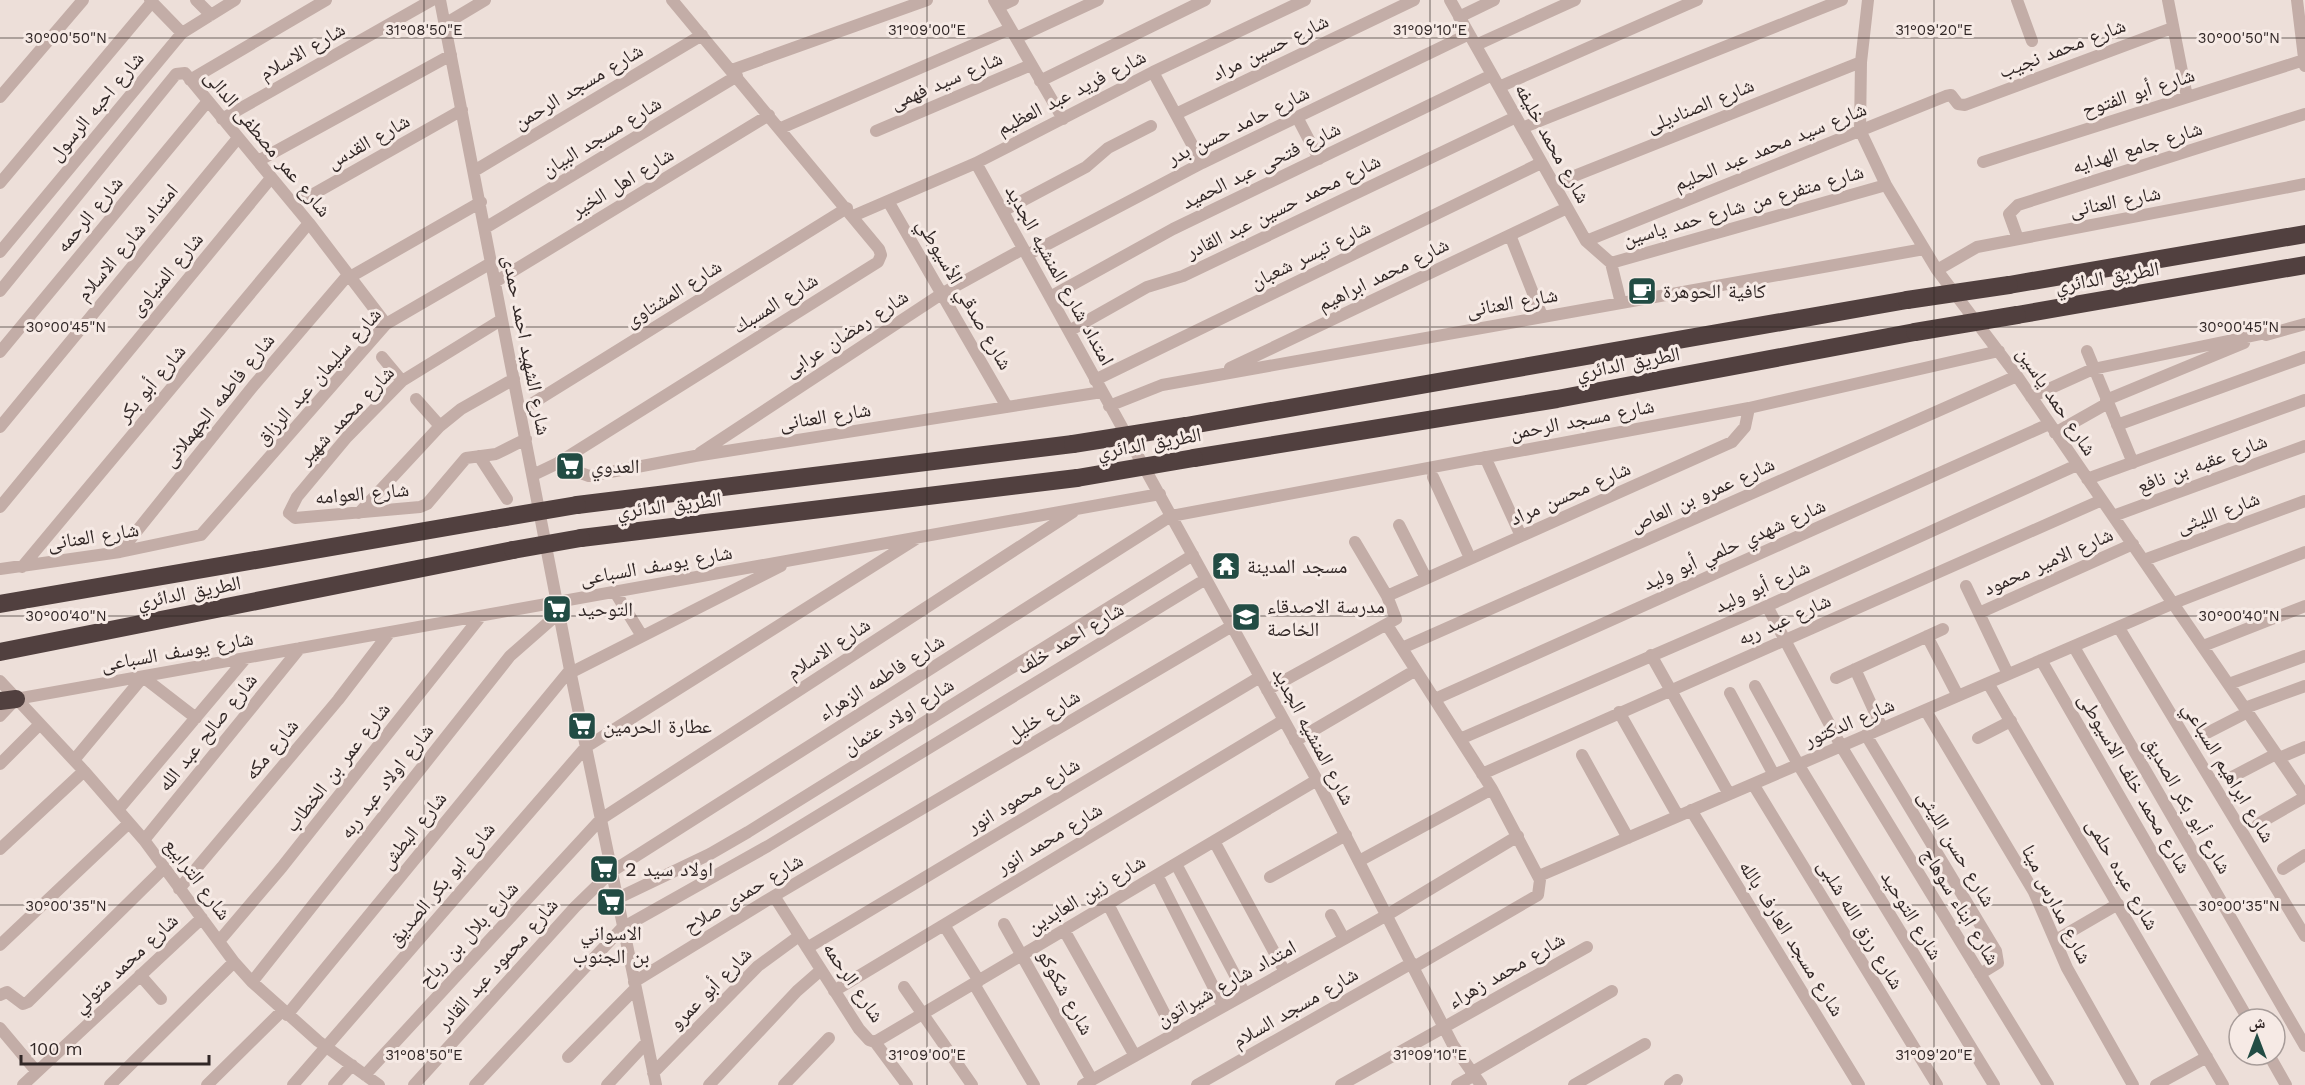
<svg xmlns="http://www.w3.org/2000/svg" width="2305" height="1085" viewBox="0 0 2305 1085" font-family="'Work Sans','Noto Naskh Arabic',sans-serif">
  <rect width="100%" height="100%" fill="#eddfd9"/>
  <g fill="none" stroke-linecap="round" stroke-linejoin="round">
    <path stroke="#c3ada7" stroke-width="12" d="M150,0L182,33
      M196,0L211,15
      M440,0L570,670L656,1085
      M994,0L1063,119
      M1450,0L1586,241L1611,263L1621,303
      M1868,0L1861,62L1860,130L1886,185L1937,270L2017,376L2305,796
      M2017,0L2032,41
      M2168,0L2187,97
      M2297,0L2305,66
      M998,7L1013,0
      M1459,17L1494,0
      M445,24L485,0
      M1016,38L1098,0
      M1476,45L1575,0
      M732,70L927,0
      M1153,72L1202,163
      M190,80L326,0
      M1040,81L1205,0
      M1499,87L1697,0
      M0,97L83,0
      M1176,114L1414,0
      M1297,117L1319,159
      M222,119L432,0
      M781,128L1010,29
      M1522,128L1842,0
      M876,131L1031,65
      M258,161L451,55
      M1983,162L2304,60
      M976,163L1317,780L1453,1045L1481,1085
      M474,171L702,35
      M0,183L152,2
      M1554,184L1861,62
      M888,201L1007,407
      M294,205L462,110
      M1003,211L1086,167L1108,148L1151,126
      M853,216L976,163L1153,72L1305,0
      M485,228L737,76
      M1510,235L1542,316
      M2018,239L2009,214L2018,205L2305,114
      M1586,241L1946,96L1951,95L1958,104L1965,105L2172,28
      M0,252L182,33L235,0
      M1027,255L1202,163L1469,34
      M1611,263L1886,185
      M1937,270L1977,247L2305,184
      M350,277L481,202
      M495,282L769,115
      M0,291L176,74L185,73L309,223L386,324
      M1050,297L1173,229L1492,75
      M501,320L402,381L347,437L297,497L289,513L295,518L420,507L427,504L466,458L496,454L526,439
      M1069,331L1147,287L1183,276L1516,117
      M2266,335L2305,324
      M2087,351L2133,463
      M0,352L208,101
      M382,357L402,381
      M1230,368L1567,208
      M1095,380L1541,163
      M2031,397L2093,369L2271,332
      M416,399L440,426
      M2106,400L2244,343
      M1109,406L1162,385L1924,249
      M520,411L847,208
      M2117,425L2305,357
      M0,427L238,138
      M2055,433L2108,403
      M700,453L943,293L1023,249
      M479,456L507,499
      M1485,457L1521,536
      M556,464L589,476L695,456L1102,392
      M533,475L556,464L878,262L881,255L879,249L672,0
      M1433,477L1470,558
      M2087,479L2305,400
      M0,507L271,178
      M359,513L440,426L461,409L514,379
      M2113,516L2305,446
      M1399,525L1426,578
      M120,552L254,385L348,275
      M2144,560L2305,501
      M22,567L309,223
      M0,569L120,552L201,535L386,324L491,263
      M1966,586L2008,674
      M615,592L642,636
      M1387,596L1732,442L1745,427L1749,408
      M1767,606L1841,746L2048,1085
      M1979,613L2133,544
      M1387,625L1492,789L1540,880L1538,895L1414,967
      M2119,628L2305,936
      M1927,636L1958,696
      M2203,646L2305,606
      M2074,647L2305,1046
      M1402,648L2017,376
      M1651,655L1729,794
      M2041,660L2248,1019
      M1855,669L1882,728
      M570,673L781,566
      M1836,678L1943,629
      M0,681L84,771L144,840L234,962L252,982L318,1041L379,1085
      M1988,683L2223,1085
      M2229,684L2305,656
      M1755,686L1798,764L1994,1085
      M1267,690L1396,619L1387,596L1355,542
      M1730,693L1774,775
      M1435,699L2049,424
      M2245,708L2305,686
      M1926,711L2034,892L2067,968L2133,1085
      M1619,712L1678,816
      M0,716L16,699L1160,494
      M2207,733L2248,712
      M1866,735L1996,951L1998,963L1980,974
      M1978,738L2011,721
      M1460,739L1767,606L2077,465
      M1295,741L1416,670
      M1582,755L1628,838
      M2279,758L2305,747
      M74,760L143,677L196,718
      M0,764L40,724
      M1482,774L2102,500
      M2230,778L2276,754
      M1753,784L1937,1085
      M118,810L246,658
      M1691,810L1859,1085
      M2258,824L2305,797
      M144,840L300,648
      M1214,841L1285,972
      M0,849L84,771
      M1359,861L1492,789
      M1176,864L1245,994
      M2283,869L2305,855
      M1157,875L1223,1006
      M1539,876L2174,603L2305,552
      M1270,877L1346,835
      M179,889L338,700L390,632
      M774,896L859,1029L869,1040L875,1042L907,1085
      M616,899L710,854L748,832L1193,555
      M1108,904L1175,1034
      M1331,915L1344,939
      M1004,924L1092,1080
      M944,925L979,981
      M1064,930L1135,1056
      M220,940L282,867L481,616
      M2056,940L2118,904
      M0,945L129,823
      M807,948L1260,677
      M140,975L161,999
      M252,982L510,656L559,613
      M634,982L774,896L1232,626
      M974,984L1034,1085
      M904,987L972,1085
      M834,991L1284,720
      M0,995L7,992L23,1004L28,1002L164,868
      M287,1015L570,670
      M0,1028L37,1072
      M875,1042L1317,780
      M2269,1055L2286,1085
      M568,1057L635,989
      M653,1073L758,966L799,936
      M1471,1073L1612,991
      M365,1075L601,819L1073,512
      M23,1085L202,918
      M110,1085L234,962
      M207,1085L282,1011
      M293,1085L586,747L916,539
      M334,1085L352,1065
      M414,1085L575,907L611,872L1171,516L1749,408L1999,351
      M475,1085L622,928L768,846L1206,579
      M607,1085L647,1042
      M709,1085L797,991L821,970
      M784,1085L829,1038
      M1083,1085L1387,915L1518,836
      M1197,1085L1412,963
      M1341,1085L1587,947
      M1457,1085L1473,1076
      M1574,1085L1645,1044
      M1670,1085L1677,1080
      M2156,1085L2207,1057"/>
    <path stroke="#51403f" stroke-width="18" d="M2009,285L2305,234
      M2017,315L2305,265
      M1186,426L1907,300
      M1194,458L1557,399L1915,332
      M577,505L1073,444
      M581,538L1077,478
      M0,604L494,519
      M0,652L513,550
      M0,701L16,699"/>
    <path stroke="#51403f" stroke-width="18" d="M1907,300L2009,285
      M1915,332L2017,315
      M1073,444L1186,426
      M1077,478L1194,458
      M494,519L577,505
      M513,550L581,538"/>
  </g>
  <path fill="none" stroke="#312726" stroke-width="1.5" stroke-opacity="0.45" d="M424,0V1085M927,0V1085M1430,0V1085M1934,0V1085M0,38H2305M0,327H2305M0,616H2305M0,905H2305"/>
  <defs>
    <g id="cafe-square" transform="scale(1.5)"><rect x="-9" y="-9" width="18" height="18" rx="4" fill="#224c44" stroke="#f6eae5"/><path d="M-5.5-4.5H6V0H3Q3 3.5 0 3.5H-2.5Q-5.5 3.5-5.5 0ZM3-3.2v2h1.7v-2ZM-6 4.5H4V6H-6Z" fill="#fff"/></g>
    <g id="supermarket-square" transform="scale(1.5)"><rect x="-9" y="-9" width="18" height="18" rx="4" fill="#224c44" stroke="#f6eae5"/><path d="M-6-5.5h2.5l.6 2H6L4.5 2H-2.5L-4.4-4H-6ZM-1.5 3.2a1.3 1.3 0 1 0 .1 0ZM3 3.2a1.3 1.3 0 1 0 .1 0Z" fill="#fff"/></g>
    <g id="temple-square" transform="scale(1.5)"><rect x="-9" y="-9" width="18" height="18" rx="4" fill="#224c44" stroke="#f6eae5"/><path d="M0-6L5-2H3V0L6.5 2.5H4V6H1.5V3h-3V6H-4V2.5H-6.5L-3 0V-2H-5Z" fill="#fff"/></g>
    <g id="school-square" transform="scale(1.5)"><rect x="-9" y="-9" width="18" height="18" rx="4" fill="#224c44" stroke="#f6eae5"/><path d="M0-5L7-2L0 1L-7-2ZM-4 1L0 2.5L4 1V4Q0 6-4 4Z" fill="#fff"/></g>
  </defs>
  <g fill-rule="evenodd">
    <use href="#cafe-square" x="1642" y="291"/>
    <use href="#supermarket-square" x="570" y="466"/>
    <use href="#temple-square" x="1226" y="566"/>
    <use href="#supermarket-square" x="557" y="609"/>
    <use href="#school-square" x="1246" y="617"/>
    <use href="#supermarket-square" x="582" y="726"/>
    <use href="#supermarket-square" x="604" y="869"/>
    <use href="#supermarket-square" x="611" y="902"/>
  </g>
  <g text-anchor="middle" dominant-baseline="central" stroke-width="6" stroke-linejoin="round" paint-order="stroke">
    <g font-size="20" fill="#312726" stroke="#f6eae5">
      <text transform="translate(1270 47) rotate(-26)">شارع حسين مراد</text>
      <text transform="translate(2062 48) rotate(-21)">شارع محمد نجيب</text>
      <text transform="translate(302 51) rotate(-30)">شارع الاسلام</text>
      <text transform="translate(946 80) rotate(-23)">شارع سيد فهمى</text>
      <text transform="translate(578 86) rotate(-31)">شارع مسجد الرحمن</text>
      <text transform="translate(1071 92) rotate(-27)">شارع فريد عبد العظيم</text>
      <text transform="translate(2138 92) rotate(-18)">شارع أبو الفتوح</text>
      <text transform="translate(1700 105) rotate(-22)">شارع الصناديلى</text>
      <text transform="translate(96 106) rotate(-50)">شارع احبه الرسول</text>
      <text transform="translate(1238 125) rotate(-26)">شارع حامد حسن بدر</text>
      <text transform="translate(601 136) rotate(-31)">شارع مسجد البيان</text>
      <text transform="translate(368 141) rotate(-29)">شارع القدس</text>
      <text transform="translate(268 143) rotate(50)">شارع عمر مصطفى الدالى</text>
      <text transform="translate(1553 143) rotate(61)">شارع محمد خليفه</text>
      <text transform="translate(1770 146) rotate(-22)">شارع سيد محمد عبد الحليم</text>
      <text transform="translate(2137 147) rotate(-17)">شارع جامع الهدايه</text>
      <text transform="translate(1261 165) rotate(-26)">شارع فتحى عبد الحميد</text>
      <text transform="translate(622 182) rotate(-31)">شارع اهل الخير</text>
      <text transform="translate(2115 201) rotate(-11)">شارع العنانى</text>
      <text transform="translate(1743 205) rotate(-16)">شارع متفرع من شارع حمد ياسين</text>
      <text transform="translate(1283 206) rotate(-26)">شارع محمد حسين عبد القادر</text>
      <text transform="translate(89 214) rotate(-50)">شارع الرحمه</text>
      <text transform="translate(127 242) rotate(-50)">امتداد شارع الاسلام</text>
      <text transform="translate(1310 254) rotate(-26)">شارع تيسر شعبان</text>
      <text transform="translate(166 274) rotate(-50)">شارع المنياوى</text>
      <text transform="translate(1383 274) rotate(-26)">شارع محمد ابراهيم</text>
      <text transform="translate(1060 275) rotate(61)">امتداد شارع المنشيه الجديد</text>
      <text transform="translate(2107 277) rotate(-10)">الطريق الدائري</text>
      <text transform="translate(673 293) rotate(-32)">شارع المشتاوى</text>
      <text transform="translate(965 294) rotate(60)">شارع صدقي الأسيوطي</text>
      <text transform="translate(1512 302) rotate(-10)">شارع العنانى</text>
      <text transform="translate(775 303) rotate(-32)">شارع المسبك</text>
      <text transform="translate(846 333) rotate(-33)">شارع رمضان عرابى</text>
      <text transform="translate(527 345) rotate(79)">شارع الشهيد احمد حمدى</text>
      <text transform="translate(1628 363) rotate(-11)">الطريق الدائري</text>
      <text transform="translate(318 376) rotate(-48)">شارع سليمان عبد الرزاق</text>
      <text transform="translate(151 383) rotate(-50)">شارع أبو بكر</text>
      <text transform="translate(218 400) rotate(-51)">شارع فاطمه الجهملانى</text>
      <text transform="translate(2057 401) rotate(56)">شارع حمد ياسين</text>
      <text transform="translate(346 415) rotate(-46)">شارع محمد شهير</text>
      <text transform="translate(825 416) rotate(-9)">شارع العنانى</text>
      <text transform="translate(1582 419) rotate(-11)">شارع مسجد الرحمن</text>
      <text transform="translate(1149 443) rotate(-10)">الطريق الدائري</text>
      <text transform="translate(2202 463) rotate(-20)">شارع عقبه بن نافع</text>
      <text transform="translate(362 493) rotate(-5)">شارع العوامه</text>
      <text transform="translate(1570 493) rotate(-24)">شارع محسن مراد</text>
      <text transform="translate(1702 494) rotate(-24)">شارع عمرو بن العاص</text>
      <text transform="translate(669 505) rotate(-7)">الطريق الدائري</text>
      <text transform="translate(2218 512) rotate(-20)">شارع الليثى</text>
      <text transform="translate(93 536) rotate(-9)">شارع العنانى</text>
      <text transform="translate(1734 544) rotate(-24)">شارع شهدي حلمي أبو وليد</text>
      <text transform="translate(2048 561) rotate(-24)">شارع الامير محمود</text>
      <text transform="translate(656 565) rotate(-10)">شارع يوسف السباعى</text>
      <text transform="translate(1762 586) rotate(-24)">شارع أبو وليد</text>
      <text transform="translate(189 592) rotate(-11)">الطريق الدائري</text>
      <text transform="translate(1784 619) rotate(-24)">شارع عبد ربه</text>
      <text transform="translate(1070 638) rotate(-31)">شارع احمد خلف</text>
      <text transform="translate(828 648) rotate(-33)">شارع الاسلام</text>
      <text transform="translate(177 651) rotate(-10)">شارع يوسف السباعى</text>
      <text transform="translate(881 677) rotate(-32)">شارع فاطمه الزهراء</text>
      <text transform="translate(1043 715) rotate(-31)">شارع خليل</text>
      <text transform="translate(898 716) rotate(-32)">شارع اولاد عثمان</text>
      <text transform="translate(1849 722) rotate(-23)">شارع الدكتور</text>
      <text transform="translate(207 732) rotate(-51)">شارع صالح عبد الله</text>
      <text transform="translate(1314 736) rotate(62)">شارع المنشيه الجديد</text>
      <text transform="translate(271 749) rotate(-50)">شارع مكه</text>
      <text transform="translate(337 767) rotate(-52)">شارع عمر بن الخطاب</text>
      <text transform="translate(2229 772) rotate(59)">شارع ابراهيم السباعي</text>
      <text transform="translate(386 781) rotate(-52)">شارع اولاد عبد ربه</text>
      <text transform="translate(2135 783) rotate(60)">شارع محمد خلف الاسيوطى</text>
      <text transform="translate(1023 795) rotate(-31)">شارع محمود انور</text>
      <text transform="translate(2188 805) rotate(60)">شارع أبو بكر الصديق</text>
      <text transform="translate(413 830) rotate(-51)">شارع البطش</text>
      <text transform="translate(1049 838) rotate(-31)">شارع محمد انور</text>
      <text transform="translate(1957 848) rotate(59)">شارع حسن الليثى</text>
      <text transform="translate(2123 874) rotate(60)">شارع عبده حلمى</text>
      <text transform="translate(198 879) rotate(53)">شارع الترابيع</text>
      <text transform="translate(441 884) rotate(-50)">شارع ابو بكر الصديق</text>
      <text transform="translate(743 893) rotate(-31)">شارع حمدى صلاح</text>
      <text transform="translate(1086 894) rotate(-31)">شارع زين العابدين</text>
      <text transform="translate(2057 904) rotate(63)">شارع مدارس مينا</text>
      <text transform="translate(1961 906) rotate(59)">شارع ابناء سوهاج</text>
      <text transform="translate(1912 915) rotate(59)">شارع التوحيد</text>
      <text transform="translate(1861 924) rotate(59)">شارع رزق الله شلبى</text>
      <text transform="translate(468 934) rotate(-47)">شارع بلال بن رباح</text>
      <text transform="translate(1792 938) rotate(58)">شارع مسجد العارف بالله</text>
      <text transform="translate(125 963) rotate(-43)">شارع محمد متولي</text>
      <text transform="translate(497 964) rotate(-48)">شارع محمود عبد القادر</text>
      <text transform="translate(1506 970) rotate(-30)">شارع محمد زهراء</text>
      <text transform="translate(854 982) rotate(56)">شارع الرحمه</text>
      <text transform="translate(1226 983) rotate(-29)">امتداد شارع شيراتون</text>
      <text transform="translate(710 988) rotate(-45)">شارع أبو عمرو</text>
      <text transform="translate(1066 992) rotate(61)">شارع شكوكو</text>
      <text transform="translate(1295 1007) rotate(-30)">شارع مسجد السلام</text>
    </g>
    <g font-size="20" fill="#312726" stroke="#f6eae5" text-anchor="start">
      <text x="1663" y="291">كافية الحوهرة</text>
      <text x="591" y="466">العدوي</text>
      <text x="1247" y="566">مسجد المدينة</text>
      <text x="1267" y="606">مدرسة الاصدقاء<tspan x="1267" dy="23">الخاصة</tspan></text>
      <text x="578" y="609">التوحيد</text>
      <text x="603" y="726">عطارة الحرمين</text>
      <text x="625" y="869">اولاد سيد 2</text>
      <text x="611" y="933" text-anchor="middle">الاسواني<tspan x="611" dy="23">بن الجنوب</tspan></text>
    </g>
  </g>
  <g font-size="15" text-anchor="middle" fill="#312726" stroke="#f6eae5" stroke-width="6" stroke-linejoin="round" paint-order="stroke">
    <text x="424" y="35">31°08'50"E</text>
    <text x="927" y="35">31°09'00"E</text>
    <text x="1430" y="35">31°09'10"E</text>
    <text x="1934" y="35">31°09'20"E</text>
    <text x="66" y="43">30°00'50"N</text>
    <text x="2239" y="43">30°00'50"N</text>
    <text x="66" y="332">30°00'45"N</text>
    <text x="2239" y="332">30°00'45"N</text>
    <text x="66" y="621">30°00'40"N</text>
    <text x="2239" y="621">30°00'40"N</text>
    <text x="66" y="911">30°00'35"N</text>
    <text x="2239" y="911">30°00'35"N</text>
    <text x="424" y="1060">31°08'50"E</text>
    <text x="927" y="1060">31°09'00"E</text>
    <text x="1430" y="1060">31°09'10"E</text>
    <text x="1934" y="1060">31°09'20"E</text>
  </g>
  <g transform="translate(2257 1037)"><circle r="28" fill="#f6eae5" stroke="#a79c99" stroke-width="1.5"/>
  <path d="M0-4.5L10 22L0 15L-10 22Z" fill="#224c44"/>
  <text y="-9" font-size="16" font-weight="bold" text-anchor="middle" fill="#312726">ش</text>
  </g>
  <path d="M21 1055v9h188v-9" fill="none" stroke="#312726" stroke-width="3"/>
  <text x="30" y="1055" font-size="18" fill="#312726" stroke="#f6eae5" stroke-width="4.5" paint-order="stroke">100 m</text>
</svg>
